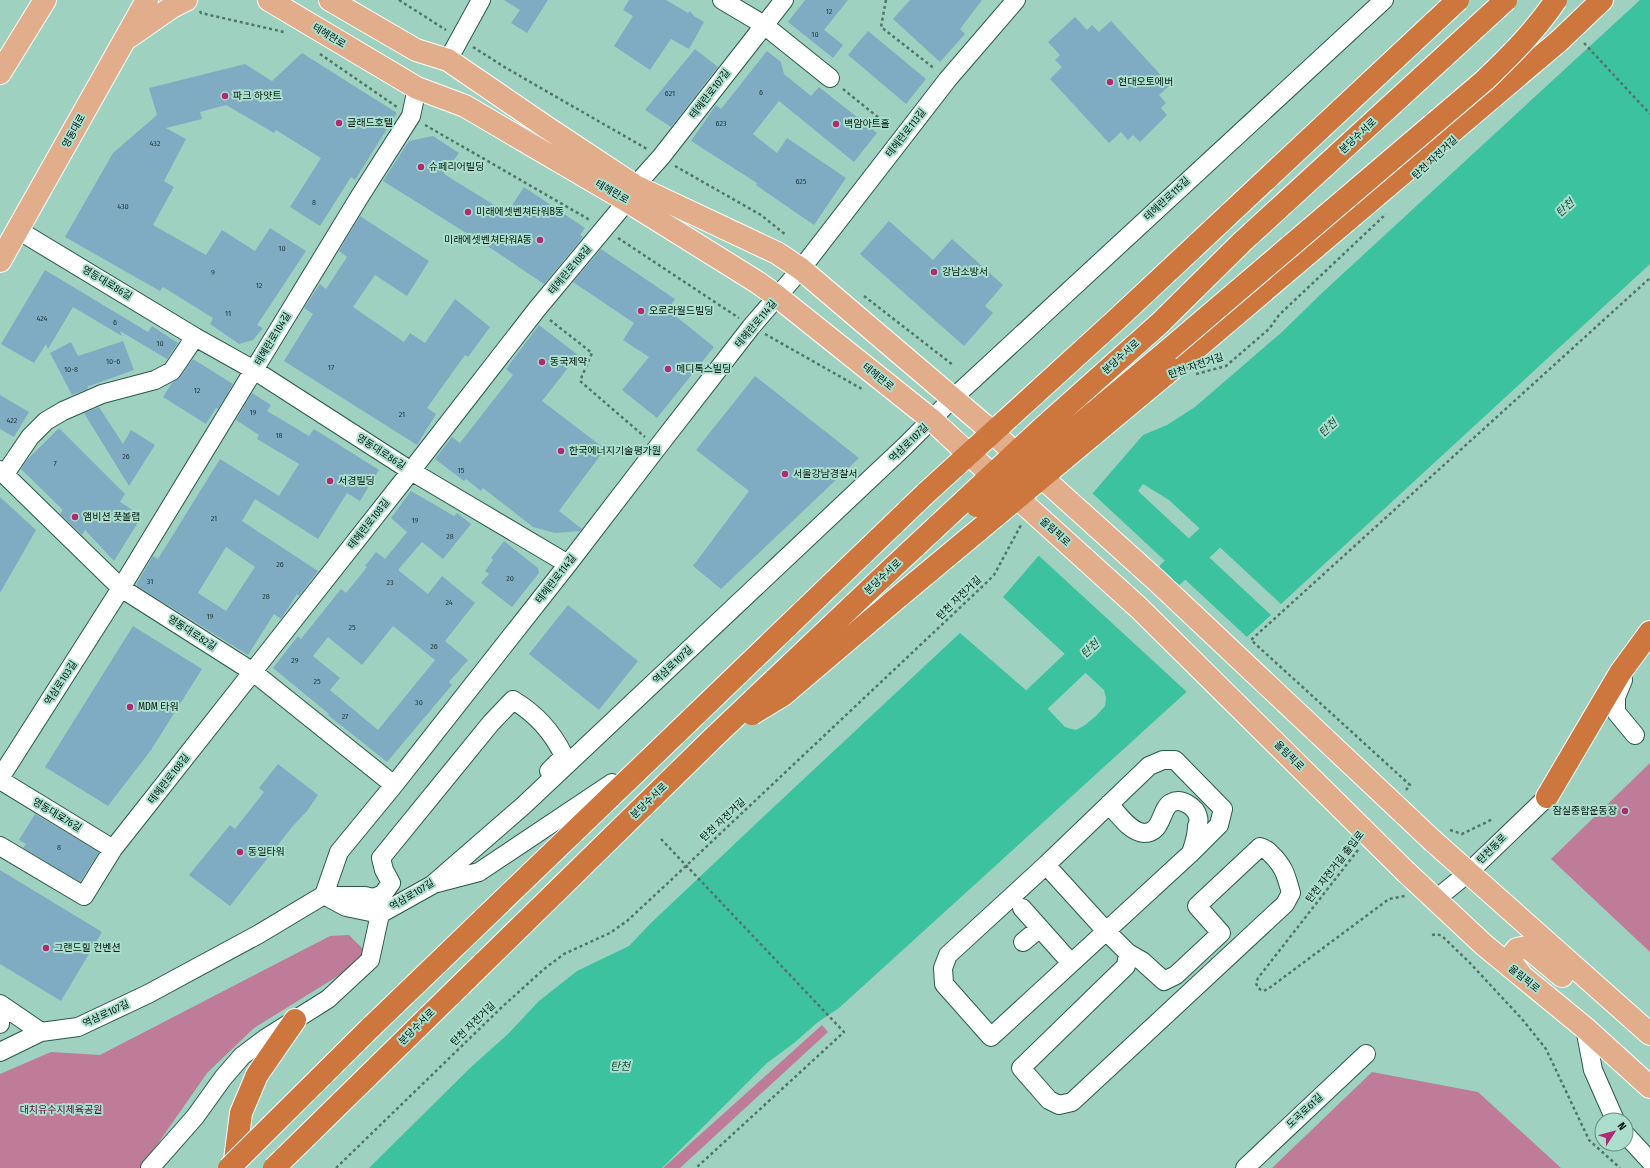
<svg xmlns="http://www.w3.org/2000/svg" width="1650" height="1168" viewBox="0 0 1650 1168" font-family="'Fira Sans Condensed','Noto Sans KR',sans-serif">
  <rect width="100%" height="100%" fill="#9ed1c0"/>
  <path fill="#be7c99" d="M1650,763V952L1551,859Z
    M349,935L364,950L359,963L254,1028L207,1073L141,1168H0V1074L51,1052L100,1055L330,936Z
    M822,1025L828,1032L680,1168H663Z
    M1372,1072L1478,1092L1561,1168H1272Z"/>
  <path fill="#3dc29f" d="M1640,0H1650V264L1281,604L1169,500L1143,484L1138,491L1271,615L839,1008L818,1022L794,1043L767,1063L662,1168H369L470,1068L508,1034L539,1001L577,971L629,946L651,923L762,818L960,633L1049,710L1065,727L1076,730L1085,725L1096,716L1105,706L1106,698L1104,690L1003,597L1143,435L1167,425L1195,407L1282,332L1323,292Z"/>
  <path fill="#9ed1c0" d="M1091,492L1248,638L1188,693L1037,554Z"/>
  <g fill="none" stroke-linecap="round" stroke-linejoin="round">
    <path stroke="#3dc29f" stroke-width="28" d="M1172,573L1238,512
      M1010,725L1103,637"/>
  </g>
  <path fill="#80acc3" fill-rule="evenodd" d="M504,0H548L527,33L511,23L520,10Z
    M629,0H666L688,13L690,11L694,16L704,22L689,49L671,39L650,70L614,46L633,16L623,10Z
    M805,0H848L824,30L843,45L833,58L788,22Z
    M910,0H982L960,29L965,34L940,62L893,19Z
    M1075,17L1087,30L1092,25L1099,32L1111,21L1170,85L1159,95L1166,103L1161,108L1167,115L1140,142L1133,135L1128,140L1121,132L1109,143L1050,79L1062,67L1055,60L1060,55L1048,42Z
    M868,31L926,79L906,104L848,55Z
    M695,49L718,67L671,127L645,110Z
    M767,51L781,62L784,74L811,96L819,87L877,133L854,162L779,101L753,134L777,153L787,138L846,178L814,225L756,185L757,183L691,141L716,105L721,109Z
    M302,53L397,113L355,180L351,177L320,226L290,207L321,158L276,130L274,133L226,105L200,112L202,119L166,128L186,139L164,181L174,187L153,225L206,255L222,230L255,251L270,228L306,251L257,325L263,328L253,340L239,344L210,324L213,318L163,287L160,291L65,237L113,153L157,115L149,88L245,64L272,81Z
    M433,136L459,153L444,174L507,213L524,187L585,228L580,235L583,237L544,284L495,251L383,181L409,141Z
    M360,216L429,261L407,296L375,275L353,307L404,342L410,333L425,343L455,299L490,327L468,357L465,355L427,408L436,414L417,445L284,361L313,314L304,308L320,284L326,289L347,257L339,251Z
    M889,221L933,260L952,239L1003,285L985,306L993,313L964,346L860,254Z
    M601,249L675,299L668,310L714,347L657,418L622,390L649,357L623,340L634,323L573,282Z
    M45,270L148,332L152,326L178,343L167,359L120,331L122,336L73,307L48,349L46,344L34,363L1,344Z
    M539,325L578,355L542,401L605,449L559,511L582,529L580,531L555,533L533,527L483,488L481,491L466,479L464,481L435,459L452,437L460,443L513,375L506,369Z
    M123,341L134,370L87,387L88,389L72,395L50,353L71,342L78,356Z
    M193,359L233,384L218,409L216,408L206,424L163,397L172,383L180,377Z
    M755,376L859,458L721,589L693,566L749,491L696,450Z
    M252,393L271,405L267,411L309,436L314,429L379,470L360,501L347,493L318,539L255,499L242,521L318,571L299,596L297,594L281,619L274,614L248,655L137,586V583L153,556L158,559L220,459L279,496L299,464L257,439L259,435L236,420ZM226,547L255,567L226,611L198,593Z
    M0,395L29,412L14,437L0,429Z
    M99,407L123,444L131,430L155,445L129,486L84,413Z
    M59,428L125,494L120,502L142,516L114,561L85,530L82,535L60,514L63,510L21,469L27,460Z
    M411,491L454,516L457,513L471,524L443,559L422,542L398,570L428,594L442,576L475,603L445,641L468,660L449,682L452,685L387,762L328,715L329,714L273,668L298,636L301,639L341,589L346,593L367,567L365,566L376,552L385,559L407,532L391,518ZM393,626L435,660L378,730L330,690L340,678L313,656L328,637L362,665Z
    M0,497L36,530L0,593Z
    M504,541L538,568L539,573L512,607L481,583L489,574L485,571L493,560L491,558Z
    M568,605L638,661L599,710L529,654Z
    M133,626L202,669L151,750L108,806L45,767Z
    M278,764L318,795L307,811L292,827L230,906L189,875L230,825L235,829L264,792L259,788Z
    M35,814L99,852L80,882L23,848L26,844L19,840Z
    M0,870L102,932L61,1001L0,964Z"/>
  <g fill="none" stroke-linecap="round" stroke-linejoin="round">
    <g stroke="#28594b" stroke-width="20">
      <path id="minor" d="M722,0L764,25L830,78
        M448,60L481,0
        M635,186L661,157L784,0
        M18,230L195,337L254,370L411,471L568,564
        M0,470L121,588L253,672L394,785
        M5,474L30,437L46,421L63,411L102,394L155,380L172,371L195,337
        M1623,680L1616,697V712L1635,735
        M1163,760H1175L1223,809L1219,825L1191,853L991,1037L944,984L943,968L948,955L1046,865L1149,766Z
        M0,778L121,588L360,196L411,116L417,88
        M0,780L113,849
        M1109,804C1118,814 1130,832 1144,833C1163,833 1160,809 1171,803C1181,797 1196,807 1198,817C1199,820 1198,824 1197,826C1197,836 1194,844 1191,853
        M0,846L84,896L113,849L411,471L537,309L627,201
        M1046,865L1106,931L1128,953L1142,961L1164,981L1176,975L1221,933L1197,906L1260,847C1265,848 1267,850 1270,853C1284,866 1286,875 1291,893L1285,904L1072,1102L1059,1105L1049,1100L1021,1068L1126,966L1128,953
        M437,883L479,872L612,783
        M324,895L346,907L380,914L432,885L523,806L904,447L952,399L1384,0
        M324,895L339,852L394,785L568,564L657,448L751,327L801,269L948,79L1016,0
        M332,896H365L374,898L383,894L391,883L384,870L381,858L491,723L513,700C535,713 553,733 564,756L549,771
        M1436,899L1468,873L1547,797
        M1022,908L1071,963
        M1023,942L1040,928
        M0,1004L41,1032
        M0,1013V1024
        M1585,1028L1593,1070L1615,1120
        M0,1052L41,1032L78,1027L148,994L259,934L324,895
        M1626,1135L1650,1161
        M150,1168L195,1117L223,1078L242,1056L266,1038L328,999L370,960L380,914
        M1245,1168L1366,1054"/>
    </g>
    <g stroke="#fff" stroke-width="24">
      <path id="major" d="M269,0L417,88L465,106L627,201L757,282L778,297L932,420L960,446
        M330,0L416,50L448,60L546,127L635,186L777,253L801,269L984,425
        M129,37L172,7L186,0
        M0,73L45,0
        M0,261L147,0
        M1433,841L1650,1034
        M1406,872L1484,945L1585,1028L1650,1087
        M1522,976L1511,962L1513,954L1517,949L1527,947L1562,976"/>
    </g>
    <g stroke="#fff" stroke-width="24">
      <path id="highway" d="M1172,369L1559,41L1602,0
        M1547,797L1620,673L1650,632
        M234,1168L241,1113L257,1075L295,1020"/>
    </g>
    <path stroke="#52756a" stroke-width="2.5" stroke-dasharray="3 3" stroke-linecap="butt" d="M399,0L446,30
      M886,0L881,27L935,69
      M200,11L201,13L284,32
      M1584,43L1650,114
      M473,47L506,68L647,149
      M320,54L397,107
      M843,89L890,127
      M425,125L590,220
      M675,166L761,215L786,235
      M618,238L739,318
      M864,296L953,365
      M550,320L592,353L580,381L645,437
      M765,334L862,389
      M1196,374L1226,366L1269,329L1279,315L1386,214
      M1406,790L1410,785L1251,640L1650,278
      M1450,830L1462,834L1493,819
      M661,839L844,1032L696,1168
      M1358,850L1258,978L1256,983L1258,988L1263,991L1268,989L1389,899L1405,896
      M1432,935L1437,934L1442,936L1469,962L1522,1019L1546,1049L1589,1140L1620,1168
      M336,1168L502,1007L544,969L564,954L610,933L627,921L670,881L985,584L994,575L1021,525"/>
    <use href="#minor" stroke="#fff" stroke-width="18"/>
    <use href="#major" stroke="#e1ad8b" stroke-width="22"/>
    <use href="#highway" stroke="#cd763d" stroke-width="22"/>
    <g stroke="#fff" stroke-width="24" stroke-linecap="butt">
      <path id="major-bridge" d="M984,425L1156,580L1433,841
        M960,446L1139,608L1406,872"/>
    </g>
    <g stroke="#fff" stroke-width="24" stroke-linecap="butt">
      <path id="highway-bridge" d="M977,506L1019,475L1166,352L1485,80C1511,55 1536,30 1556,0
        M752,714L783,695L896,599L1172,369
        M229,1168L367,1031L925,494L1116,320L1458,0
        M274,1168L712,739L889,571L1039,431L1160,323L1242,242L1506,0"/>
    </g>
    <use href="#major-bridge" stroke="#e1ad8b" stroke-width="22"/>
    <use href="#highway-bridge" stroke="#cd763d" stroke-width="22"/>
  </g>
  <g fill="#ae2a73" stroke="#abdecd" stroke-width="1.5">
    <circle cx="1110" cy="82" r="4"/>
    <circle cx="225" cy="96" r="4"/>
    <circle cx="339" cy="123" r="4"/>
    <circle cx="836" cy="124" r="4"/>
    <circle cx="421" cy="167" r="4"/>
    <circle cx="468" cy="212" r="4"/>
    <circle cx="540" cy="240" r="4"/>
    <circle cx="934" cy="272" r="4"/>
    <circle cx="641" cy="311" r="4"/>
    <circle cx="542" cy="362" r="4"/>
    <circle cx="668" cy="369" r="4"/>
    <circle cx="561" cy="451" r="4"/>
    <circle cx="785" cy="474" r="4"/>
    <circle cx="330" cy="481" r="4"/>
    <circle cx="75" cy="517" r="4"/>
    <circle cx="130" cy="707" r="4"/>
    <circle cx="1625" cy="811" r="4"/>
    <circle cx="240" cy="852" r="4"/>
    <circle cx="46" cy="948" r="4"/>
  </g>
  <g text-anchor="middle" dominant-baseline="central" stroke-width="4" stroke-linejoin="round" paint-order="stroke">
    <g font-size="8" fill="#223c3d">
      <text x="829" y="11">12</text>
      <text x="815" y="34">10</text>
      <text x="761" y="92">6</text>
      <text x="670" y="93">621</text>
      <text x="721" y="123">623</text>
      <text x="155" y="143">432</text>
      <text x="801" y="181">625</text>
      <text x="314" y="202">8</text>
      <text x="123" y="206">430</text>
      <text x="282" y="248">10</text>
      <text x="213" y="272">9</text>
      <text x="259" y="285">12</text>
      <text x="228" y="313">11</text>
      <text x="42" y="318">424</text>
      <text x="115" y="322">6</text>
      <text x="160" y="343">10</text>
      <text x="113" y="361">10-6</text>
      <text x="331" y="367">17</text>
      <text x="71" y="369">10-8</text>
      <text x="197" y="390">12</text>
      <text x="253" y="412">19</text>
      <text x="402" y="414">21</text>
      <text x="12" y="420">422</text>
      <text x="279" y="435">18</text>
      <text x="126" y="456">26</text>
      <text x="55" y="463">7</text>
      <text x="461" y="470">15</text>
      <text x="214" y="518">21</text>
      <text x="415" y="520">19</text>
      <text x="450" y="536">28</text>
      <text x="280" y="564">26</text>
      <text x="510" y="578">20</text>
      <text x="150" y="581">31</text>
      <text x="390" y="582">23</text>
      <text x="266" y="596">28</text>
      <text x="449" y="602">24</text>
      <text x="210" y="616">19</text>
      <text x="352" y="627">25</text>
      <text x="434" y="646">26</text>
      <text x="295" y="660">29</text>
      <text x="317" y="681">25</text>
      <text x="419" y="702">30</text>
      <text x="345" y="716">27</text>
      <text x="59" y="847">8</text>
    </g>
    <g font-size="10" fill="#031610" stroke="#abdecd">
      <text transform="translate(329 36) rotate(31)">테헤란로</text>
      <text transform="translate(710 94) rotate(-52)">테헤란로107길</text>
      <text transform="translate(74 131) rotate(-61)">영동대로</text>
      <text transform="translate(906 133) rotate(-52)">테헤란로113길</text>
      <text transform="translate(1358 136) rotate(-43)">분당수서로</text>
      <text transform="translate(1435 158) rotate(-43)">탄천 자전거길</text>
      <text transform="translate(612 192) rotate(30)">테헤란로</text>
      <text transform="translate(1167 199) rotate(-43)">테헤란로115길</text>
      <text transform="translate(570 270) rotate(-50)">테헤란로108길</text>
      <text transform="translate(107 283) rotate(31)">영동대로86길</text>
      <text transform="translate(756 324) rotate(-50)">테헤란로114길</text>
      <text transform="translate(273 339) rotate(-59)">테헤란로104길</text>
      <text transform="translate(1121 357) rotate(-42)">분당수서로</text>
      <text transform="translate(1196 366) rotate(-19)">탄천 자전거길</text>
      <text transform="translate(878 377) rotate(39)">테헤란로</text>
      <text transform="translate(909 443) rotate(-44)">역삼로107길</text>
      <text transform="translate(381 452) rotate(33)">영동대로86길</text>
      <text transform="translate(369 524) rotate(-52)">테헤란로108길</text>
      <text transform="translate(1055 532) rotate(42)">올림픽로</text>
      <text transform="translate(883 577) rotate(-43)">분당수서로</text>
      <text transform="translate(556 579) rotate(-52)">테헤란로114길</text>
      <text transform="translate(959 598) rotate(-44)">탄천 자전거길</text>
      <text transform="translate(192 633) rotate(33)">영동대로82길</text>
      <text transform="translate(673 665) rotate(-43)">역삼로107길</text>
      <text transform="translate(61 683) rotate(-57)">역삼로103길</text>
      <text transform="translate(1289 756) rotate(45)">올림픽로</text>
      <text transform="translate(169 779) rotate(-52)">테헤란로108길</text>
      <text transform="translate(649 801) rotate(-44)">분당수서로</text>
      <text transform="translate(57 815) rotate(31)">영동대로76길</text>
      <text transform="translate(723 820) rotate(-43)">탄천 자전거길</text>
      <text transform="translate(1492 849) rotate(-45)">탄천동로</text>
      <text transform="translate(1335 867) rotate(-52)">탄천 자전거길 출입로</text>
      <text transform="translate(412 895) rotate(-31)">역삼로107길</text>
      <text transform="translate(1524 979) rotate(39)">올림픽로</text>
      <text transform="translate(106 1014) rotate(-25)">역삼로107길</text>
      <text transform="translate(473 1024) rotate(-44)">탄천 자전거길</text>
      <text transform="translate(417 1027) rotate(-45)">분당수서로</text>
      <text transform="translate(1305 1111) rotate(-43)">도곡로61길</text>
    </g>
    <g font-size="10" fill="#031610" stroke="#abdecd" text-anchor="start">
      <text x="1118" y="82">현대오토에버</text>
      <text x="233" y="96">파크 하얏트</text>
      <text x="347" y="123">글래드호텔</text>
      <text x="844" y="124">백암아트홀</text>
      <text x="429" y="167">슈페리어빌딩</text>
      <text x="476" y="212">미래에셋벤쳐타워B동</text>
      <text x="532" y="240" text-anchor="end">미래에셋벤쳐타워A동</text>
      <text x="942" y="272">강남소방서</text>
      <text x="649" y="311">오로라월드빌딩</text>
      <text x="550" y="362">동국제약</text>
      <text x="676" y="369">메디톡스빌딩</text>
      <text x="569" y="451">한국에너지기술평가원</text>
      <text x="793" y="474">서울강남경찰서</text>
      <text x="338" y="481">서경빌딩</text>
      <text x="83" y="517">앰비션 풋볼랩</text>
      <text x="138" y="707">MDM 타워</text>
      <text x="1617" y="811" text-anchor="end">잠실종합운동장</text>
      <text x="248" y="852">동일타워</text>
      <text x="54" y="948">그랜드힐 컨벤션</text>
    </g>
    <g font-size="10" fill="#5e0a3b" stroke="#abdecd">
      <text x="61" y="1110">대치유수지체육공원</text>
    </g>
    <g font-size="11" font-style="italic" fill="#184e3f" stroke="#abdecd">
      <text transform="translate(1565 208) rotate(-43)">탄천</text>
      <text transform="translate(1328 428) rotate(-43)">탄천</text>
      <text transform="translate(1090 649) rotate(-43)">탄천</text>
      <text x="620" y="1066">탄천</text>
    </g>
  </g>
  <g transform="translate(1614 1132) rotate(54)"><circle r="19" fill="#abdecd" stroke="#688e81"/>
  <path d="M0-3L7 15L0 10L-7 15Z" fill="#ae2a73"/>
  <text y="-6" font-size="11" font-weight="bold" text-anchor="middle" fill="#031610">N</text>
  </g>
</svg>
